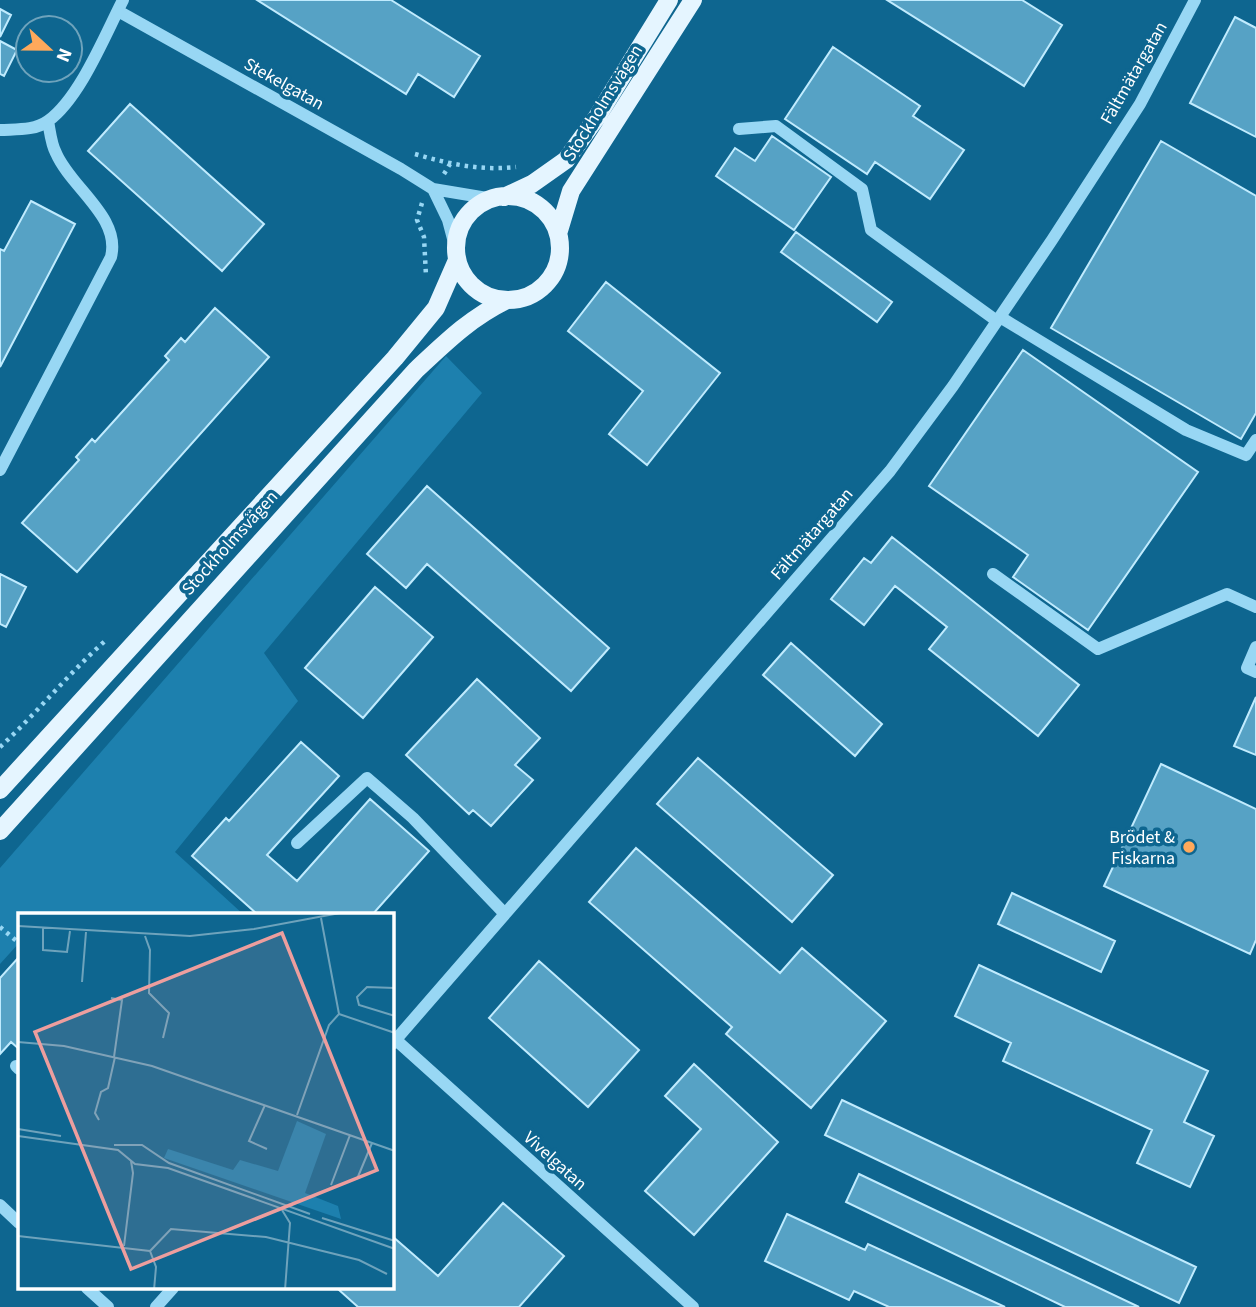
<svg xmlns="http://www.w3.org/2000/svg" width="1256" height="1307" viewBox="0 0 1256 1307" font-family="'Source Sans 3',sans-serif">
  <rect width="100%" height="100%" fill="#0e6690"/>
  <path fill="#1d80ae" d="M446,356L482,393L264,653L298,701L175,852L244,915H19V943L0,964V868Z"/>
  <path fill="#56a2c5" stroke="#c0ebfe" stroke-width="2" d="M257,0H391L480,56L454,97L418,74L406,94Z
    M887,0H1022L1062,25L1024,86Z
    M0,9L11,15L0,37Z
    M1235,17L1256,28V137L1190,103Z
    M0,41L17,50L4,76L0,74Z
    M833,47L920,106L913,116L964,150L930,199L875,162L867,174L785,119Z
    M130,104L264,224L222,271L88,151Z
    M772,136L831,177L794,230L716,176L735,148L755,161Z
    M1161,141L1256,196V413L1241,439L1051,328Z
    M31,201L75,224L0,367V249L4,251Z
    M796,232L892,302L877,322L781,252Z
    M606,282L720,373L647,465L609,434L643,391L568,331Z
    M215,308L269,357L77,572L22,523L79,460L76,457L92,439L95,442L169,360L165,356L181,338L185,342Z
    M1023,350L1198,472L1088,630L1013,577L1028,555L929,486Z
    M427,486L609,648L571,691L427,564L406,588L367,554Z
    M892,537L1079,685L1038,736L929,649L947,627L895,586L864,625L831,599L864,558L871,563Z
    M0,574L26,587L6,627L0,624Z
    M375,587L433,637L363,718L305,668Z
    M791,643L882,724L855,756L763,675Z
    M477,679L540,738L515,765L533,780L491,826L473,810L469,814L406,755Z
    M1256,697V755L1234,746Z
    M301,742L339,776L267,855L297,881L370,799L429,851L372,915H258L192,856L226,818L229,821Z
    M698,758L833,875L792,922L657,804Z
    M1161,764L1256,809V940L1250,954L1104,886Z
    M636,848L780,973L802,948L886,1021L811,1108L726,1034L732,1027L589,902Z
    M1012,893L1115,941L1101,972L998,924Z
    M18,958L19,1049L11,1042L0,1054V978Z
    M539,961L639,1050L588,1107L489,1018Z
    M979,965L1208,1071L1184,1122L1214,1136L1190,1187L1137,1163L1152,1130L1003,1061L1011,1043L955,1016Z
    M694,1064L778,1142L694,1235L645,1191L701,1129L665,1096Z
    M842,1100L1196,1267L1179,1303L825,1135Z
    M859,1174L1139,1307H1065L846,1202Z
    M503,1203L564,1256L519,1307H358L339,1290L341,1288H392V1236L438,1276Z
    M787,1214L865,1250L868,1244L1005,1307H889L854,1291L849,1300L765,1261Z"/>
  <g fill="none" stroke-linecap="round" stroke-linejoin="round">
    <path stroke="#98d7f4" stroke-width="4.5" stroke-dasharray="3.5 5" stroke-linecap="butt" d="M415,154C449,164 481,171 516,167
      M444,174L450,164
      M422,203L417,220L424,237L426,276
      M0,747C37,713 68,674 105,641
      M0,927L19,943"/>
    <path stroke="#98d7f4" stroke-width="12" d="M118,11L401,169L433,189L493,199
      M739,129L776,126L862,189L871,230L997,321
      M0,130C16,129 34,131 48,121C80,98 105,35 123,0
      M433,189L448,220L456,250
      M1000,317L1186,430L1246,455L1256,440
      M0,470L111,257C121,217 71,188 56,153C51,144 50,131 48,121
      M993,574L1098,649L1227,594L1256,607
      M1256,647L1247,668L1256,672
      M297,843L367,778L413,818L505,914
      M396,1040L693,1307
      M392,1044L890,471L953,386L1052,240L1140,104L1195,0
      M16,1066L19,1069
      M0,1205L19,1223
      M87,1288L108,1307
      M156,1307L173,1288"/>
    <path stroke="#e5f5ff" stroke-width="18" d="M456 248a52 52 0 1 1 104 0a52 52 0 1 1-104 0Z
      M504,197L532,184L566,160L597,117L669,0
      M558,234L571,191L693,0
      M0,790L395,358L436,308L457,260
      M0,831L416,370C446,342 470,318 507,300"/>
  </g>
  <circle fill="#ffa95b" stroke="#0e6690" stroke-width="2.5" cx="1189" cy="847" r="7"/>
  <g text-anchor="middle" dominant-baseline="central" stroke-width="7" stroke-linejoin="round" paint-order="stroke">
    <g font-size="18" fill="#fff" stroke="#0e6690">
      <text transform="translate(1134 73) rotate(-60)">Fältmätargatan</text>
      <text transform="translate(284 84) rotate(29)">Stekelgatan</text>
      <text transform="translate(603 103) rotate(-58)">Stockholmsvägen</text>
      <text transform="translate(812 534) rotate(-49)">Fältmätargatan</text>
      <text transform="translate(230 543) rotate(-48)">Stockholmsvägen</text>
      <text transform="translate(555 1161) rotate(42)">Vivelgatan</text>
    </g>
    <g font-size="18" fill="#fff" stroke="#0e6690" text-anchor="end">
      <text x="1175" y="837">Brödet &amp;<tspan x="1175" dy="21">Fiskarna</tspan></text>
    </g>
  </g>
  <g transform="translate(18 913)">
    <rect width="376" height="376" fill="#0e6690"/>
    <path d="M279,208L308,221L287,280L320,293L323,306L146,245L150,236L215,257L222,247L260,258Z" fill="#1d80ae"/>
    <path fill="none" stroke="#6ea3bc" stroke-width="2" d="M0,13L172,23L236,16L322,0M25,15V37L49,39L52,18M127,23L132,37L131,80L151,100L145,125M64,69L68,19M377,75L349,74L339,84L341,92L377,103M93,85L104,87L96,144M321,101L377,120M0,129L46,133L134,153L377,238M247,192L231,228L249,236M279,202L311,112L321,101L303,5M81,207L77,200L83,179L90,175L97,144M0,216L43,223M0,223L100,237L117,251L150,255L377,336M96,232H124L151,250L292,301M339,266L354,230M313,272L332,222M264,297L272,310L267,377M304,305L377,328M0,323L132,338M106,333L115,260L113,248M132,338L153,316L248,324L341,347L369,361M132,338L138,354L136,377"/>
    <path fill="#ed9e9e" fill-opacity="0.15" stroke="#ed9e9e" stroke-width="3.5" d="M264,20L359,257L113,356L17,119Z"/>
    <rect width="376" height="376" fill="none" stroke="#fff" stroke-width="3.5"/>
  </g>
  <g transform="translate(49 49) rotate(112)"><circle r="33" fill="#0e6690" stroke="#6ea3bc" stroke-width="2"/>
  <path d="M0-5L12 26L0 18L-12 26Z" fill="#ffa95b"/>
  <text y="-10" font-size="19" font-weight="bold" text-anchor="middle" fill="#ffffff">N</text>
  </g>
</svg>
